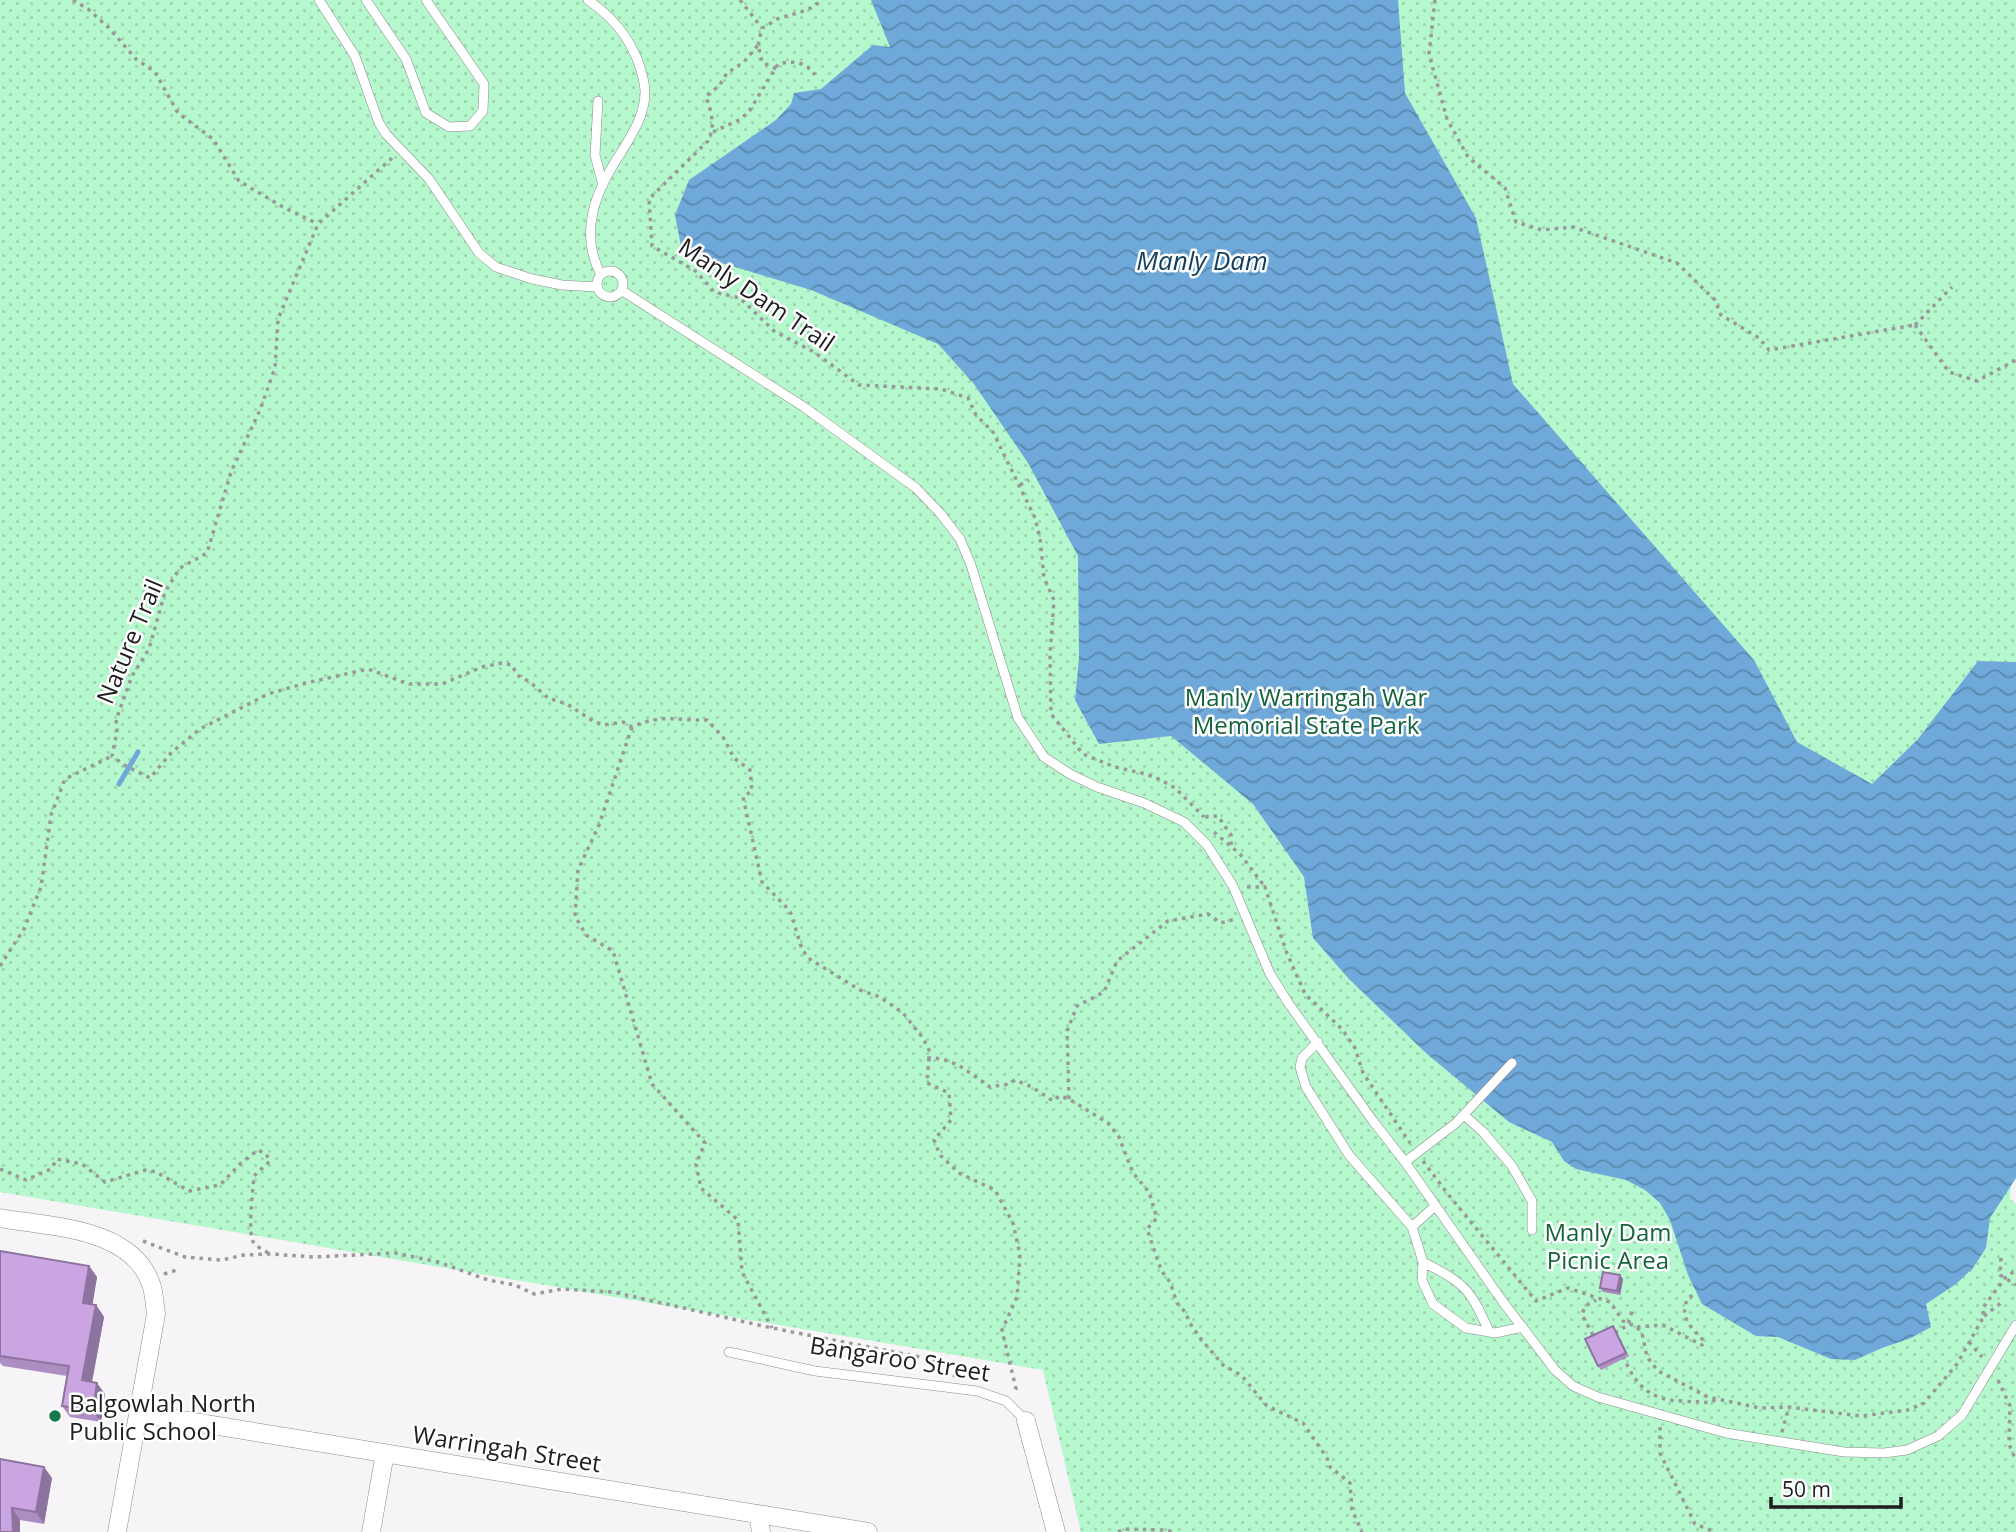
<svg xmlns="http://www.w3.org/2000/svg" width="2016" height="1532" viewBox="0 0 2016 1532" font-family="'Open Sans',sans-serif">
  <defs>
    <pattern id="park-dots" width="8" height="8" patternUnits="userSpaceOnUse" patternTransform="scale(1.75)"><rect width="8" height="8" fill="#b6f8cd"/><path d="M2 2h.1M6 6h.1" fill="none" stroke="#9cd4b0" stroke-width="1.8" stroke-linecap="round"/></pattern>
    <pattern id="water-waves" width="16" height="10" patternUnits="userSpaceOnUse" patternTransform="scale(1.75)"><rect width="16" height="10" fill="#6ea9d9"/><path d="M0 5q4-4 8 0t8 0" fill="none" stroke="#5a89af"/></pattern>
  </defs>
  <rect width="100%" height="100%" fill="#f6f4f7"/>
  <path fill="url(#park-dots)" d="M0,0H2016V1100L2010,1199L2016,1204V1532H1081L1043,1370L0,1192Z"/>
  <path fill="url(#water-waves)" d="M871,0H1398L1405,93L1476,218L1513,384L1754,660L1797,742L1872,784L1918,739L1978,661L2016,662V1178L1990,1218L1986,1248L1973,1268L1956,1284L1926,1304L1931,1327L1911,1338L1882,1348L1855,1360L1831,1359L1778,1337L1756,1336L1702,1304L1688,1275L1670,1220L1660,1203L1645,1190L1626,1180L1576,1169L1564,1161L1552,1142L1509,1122L1427,1054L1349,979L1313,938L1304,877L1253,804L1171,736L1099,744L1075,700L1079,658L1078,556L1028,463L974,384L938,344L811,290L682,251L675,215L689,180L776,120L791,104L794,93L821,89L873,45L890,47Z"/>
  <g fill="none" stroke-linecap="round" stroke-linejoin="round">
    <path stroke="#6ea9d9" stroke-width="5" d="M119,784L138,752"/>
    <g stroke="#8c8b8e" stroke-width="10">
      <path id="lane" d="M319,0L355,56L379,123L386,134L429,179L479,253L496,267L532,279L562,285L597,287
        M366,0L406,59L426,113L449,127L470,126L483,111L484,84L426,0
        M588,0C611,16 627,34 638,61C641,71 645,81 645,92C645,114 633,133 622,151C596,190 578,231 601,275
        M598,101L595,155L603,185
        M597 284a13 13 0 1 1 26 0a13 13 0 1 1-26 0Z
        M621,290L804,407L916,488L940,513L960,539L971,565L1018,718L1044,757L1070,774L1097,787L1144,803L1184,822L1207,845L1233,886L1270,974L1289,1004L1373,1121L1405,1162L1503,1302L1555,1370L1573,1386L1598,1397L1726,1433L1844,1452L1884,1453L1907,1450L1938,1436L1962,1415L2016,1325
        M1318,1042L1302,1058L1300,1067L1306,1087L1349,1155L1412,1227L1435,1206
        M1464,1115L1483,1132L1512,1166L1532,1201V1230
        M1405,1162L1456,1123L1512,1063
        M1412,1227L1423,1262L1422,1280L1433,1304L1466,1328L1495,1333L1523,1327
        M1423,1262C1464,1283 1471,1289 1489,1332
        M729,1352L815,1371L977,1391L1006,1401L1026,1421"/>
    </g>
    <g stroke="#8c8b8e" stroke-width="19">
      <path id="street" d="M0,1218C51,1227 134,1227 152,1287C154,1295 155,1305 156,1314L117,1532
        M138,1413L868,1532
        M1026,1421L1056,1532
        M758,1514L761,1532
        M371,1532L385,1453"/>
    </g>
    <path stroke="#9a989b" stroke-width="3.5" stroke-dasharray="3.5 5" stroke-linecap="butt" d="M73,0L88,9L109,28L136,59L155,72L178,113L213,139L239,181L283,207L318,224
      M740,0L762,28
      M1435,0L1429,54L1447,119L1468,157L1505,188L1516,222L1542,230L1573,227L1677,263L1715,300L1721,315L1759,338L1769,350L1915,325
      M758,45L762,28C767,26 772,22 777,19C793,13 809,13 821,0
      M776,69L762,62L758,45L744,62L727,73L719,86L706,96C711,113 716,125 708,141L649,199L652,246L697,272L714,292L740,298L774,331L814,352L859,385L941,389L968,398L976,415L993,432L1035,518L1040,538L1044,578L1054,600L1050,654L1051,714L1083,754L1115,767L1146,774L1161,780L1175,788L1204,817
      M713,132L741,119L750,110L778,64C793,60 806,62 815,75
      M392,158L318,224L278,319L275,368L260,410L231,472L207,553L180,568L165,592L149,649L132,676L116,720L117,731L112,756L124,765L150,778L171,753L200,729L268,694L306,683L368,669L409,684H442L482,667L502,663L512,665L517,675L530,682L548,698L567,704L593,721L604,725L623,722L632,727C664,713 675,721 707,720L723,737L734,758L750,770L752,791L743,797L762,882L790,911L802,949L808,958L860,990L880,997L903,1013L923,1038L930,1052L929,1058C953,1057 971,1074 990,1087L1009,1084L1015,1080L1032,1087L1053,1101L1059,1096L1069,1099L1108,1123L1119,1137L1133,1173L1149,1192L1157,1218L1147,1229L1161,1270L1170,1282L1177,1303L1186,1313L1189,1322L1201,1339L1223,1365L1242,1376L1267,1406L1303,1423L1327,1458L1329,1466L1350,1483L1352,1510L1362,1532
      M1915,325L1949,372L1977,381L2016,360
      M1915,325L1952,287
      M1020,485L1029,480
      M632,727L599,825L578,870L575,916L586,935L613,951L652,1084L705,1143L696,1164L701,1188L738,1220L742,1272L772,1328
      M1205,817L1218,816L1231,835V845
      M1214,832L1240,854L1265,887
      M1247,887H1265L1286,951L1305,994L1342,1029L1355,1048L1363,1073L1410,1143
      M0,966L24,929L41,887L51,815L65,779L112,756
      M929,1058L927,1083L949,1093L951,1120L934,1140L940,1155L959,1173L995,1190L1013,1223L1020,1255L1017,1297L1002,1330L1016,1389L1014,1391
      M1069,1099L1067,1031L1077,1006L1104,992L1117,961L1168,921L1208,914L1221,923L1235,919
      M1423,1161L1447,1193L1536,1301L1568,1288L1610,1302L1623,1321L1637,1327L1642,1333L1647,1357L1658,1371L1708,1397L1760,1408L1789,1407L1861,1416L1908,1410L1924,1403L1957,1364L1984,1316L1982,1309L2005,1278L2016,1270
      M0,1169L26,1180L51,1169L57,1159L82,1164L105,1182L146,1170L156,1172L189,1191L220,1185L241,1163L258,1150L266,1154L270,1161L254,1176C253,1190 247,1235 254,1243C257,1247 264,1250 268,1253
      M143,1241L185,1257L221,1260L244,1255L270,1254L314,1257L395,1253L438,1262L488,1280L515,1285L534,1294L562,1289L613,1292L772,1328L930,1359L955,1376
      M2001,1258L2000,1275L2016,1285
      M164,1274L180,1269
      M1984,1316L2001,1303
      M1637,1327L1663,1325L1702,1345L1705,1342C1692,1328 1678,1318 1688,1298L1697,1293
      M1615,1333L1628,1325L1632,1311
      M1593,1335L1582,1315L1585,1306L1596,1300
      M1969,1342L1982,1357
      M1623,1356C1635,1384 1648,1400 1682,1401C1692,1402 1699,1401 1710,1403L1716,1399
      M1998,1380L2010,1406L2009,1444L2016,1461
      M1660,1427V1453L1695,1524L1715,1532
      M1782,1432L1789,1407
      M1118,1532L1124,1529L1164,1530L1174,1532"/>
    <use href="#lane" stroke="#fff" stroke-width="9"/>
    <use href="#street" stroke="#fff" stroke-width="18"/>
  </g>
  <path fill="#ae8ec2" d="M0,1251L89,1266L97,1277L92,1304L96,1305L104,1317L92,1382L105,1394L101,1422L70,1417L62,1406L67,1376L3,1366L0,1363Z
    M1620,1275L1623,1279L1620,1295L1603,1292L1600,1288Z
    M1615,1329L1629,1356L1601,1370L1598,1366Z
    M0,1459L52,1478L44,1524L20,1520V1532H0Z"/>
  <path fill="#8d749e" d="M89,1266L97,1277L91,1314L83,1303Z
    M1620,1275L1623,1279L1620,1295L1617,1291Z
    M96,1305L104,1317L90,1392L82,1380Z
    M97,1383L105,1394L101,1422L93,1411Z
    M44,1467L52,1478L44,1524L36,1512Z
    M12,1508L20,1520V1532H13Z"/>
  <path fill="#caa5e2" stroke="#8d749e" stroke-width="2" d="M0,1251L89,1266L83,1303L96,1305L82,1380L97,1383L93,1411L62,1406L69,1366L0,1356Z
    M1603,1272L1620,1275L1617,1291L1600,1288Z
    M1613,1326L1626,1353L1598,1366L1585,1339Z
    M0,1459L44,1467L36,1512L12,1508L13,1532H0Z"/>
  <circle fill="#16784f" stroke="#fff" stroke-width="2.5" cx="55" cy="1416" r="7"/>
  <g text-anchor="middle" dominant-baseline="central" stroke-width="5" stroke-linejoin="round" paint-order="stroke">
    <g font-size="24" fill="#1e1d1f" stroke="#fff">
      <text transform="translate(757 294) rotate(34)">Manly Dam Trail</text>
      <text transform="translate(129 641) rotate(-67)">Nature Trail</text>
      <text transform="translate(900 1358) rotate(9)">Bangaroo Street</text>
      <text transform="translate(507 1448) rotate(9)">Warringah Street</text>
    </g>
    <g font-size="24" fill="#15643c" stroke="#fff">
      <text x="1306" y="696">Manly Warringah War<tspan x="1306" dy="28">Memorial State Park</tspan></text>
      <text x="1608" y="1231">Manly Dam<tspan x="1608" dy="28">Picnic Area</tspan></text>
    </g>
    <g font-size="24" fill="#1e1d1f" stroke="#fff" text-anchor="start">
      <text x="69" y="1402">Balgowlah North<tspan x="69" dy="28">Public School</tspan></text>
    </g>
    <g font-size="26" font-style="italic" fill="#123f5f" stroke="#fff">
      <text x="1202" y="260">Manly Dam</text>
    </g>
  </g>
  <path d="M1771 1497v10h130v-10" fill="none" stroke="#1e1d1f" stroke-width="3.5"/>
  <text x="1782" y="1497" font-size="21" fill="#1e1d1f" stroke="#ffffff" stroke-width="5" paint-order="stroke">50 m</text>
</svg>
